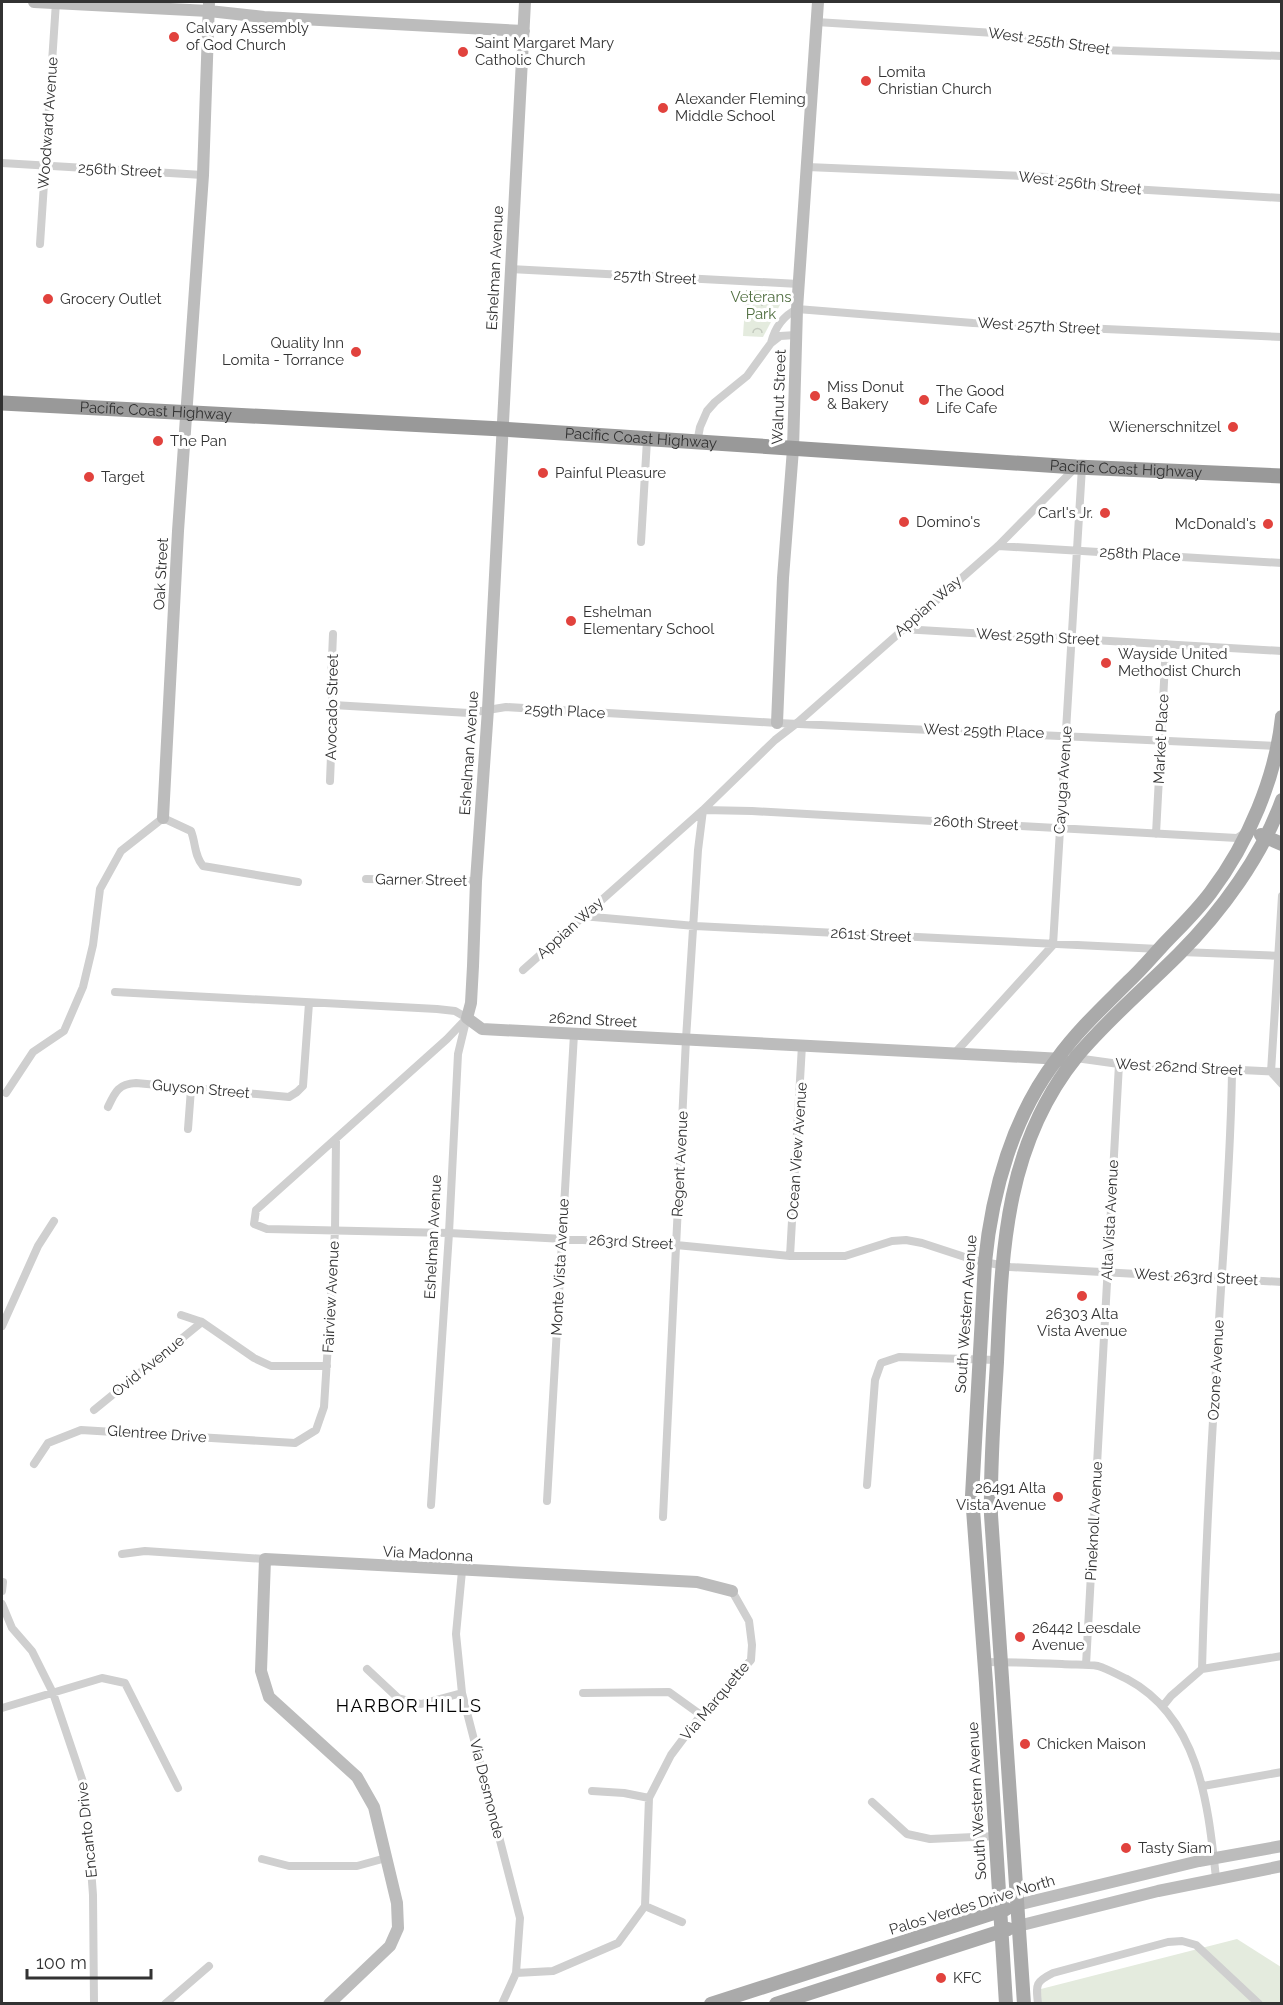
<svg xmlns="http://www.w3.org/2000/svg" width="1283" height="2005" viewBox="0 0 1283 2005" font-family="Raleway,sans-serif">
  <defs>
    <pattern id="park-crowns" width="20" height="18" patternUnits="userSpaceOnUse" patternTransform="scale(1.5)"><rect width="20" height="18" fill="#e4ebde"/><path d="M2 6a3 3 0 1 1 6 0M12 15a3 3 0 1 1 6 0" fill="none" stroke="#c4cabf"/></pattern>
  </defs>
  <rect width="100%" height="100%" fill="#fff"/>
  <path fill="#e4ebde" d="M1237,1939L1281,1967V2003H1039L1037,1990Z"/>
  <path fill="url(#park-crowns)" d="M746,290L775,291L781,296V303L763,337L743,336Z"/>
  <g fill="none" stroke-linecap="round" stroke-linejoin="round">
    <path stroke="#cfcfcf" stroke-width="8" d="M816,22L995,33L1100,50L1282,56
      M2,163L203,175
      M807,167L1048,177L1082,186L1282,198
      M40,244L56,2
      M510,269L799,284
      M771,343C775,327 783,316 797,309L973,323L1282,337
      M697,443L700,427L707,411L715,402L747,376L771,343L780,336L796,335
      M641,542L647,440
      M998,546L1282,563
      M902,629L1282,651
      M333,705L469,713L506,707L777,723L1279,746
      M330,781L333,705L331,683L333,634
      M1156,834L1166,644
      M366,879L476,881
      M1282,896L1271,1072L1282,1084
      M582,916L695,926L1159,949
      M1181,952L1282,956
      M523,970L703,810L775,740L797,723L998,546L1076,467
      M115,992L437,1009L455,1011L467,1018
      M467,1018L447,1039L256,1210L254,1224L267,1229L449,1233L676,1245L790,1256H845L892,1241L906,1240L922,1243L974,1260L1010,1267L1282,1282
      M954,1054L1053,945L1082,467
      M1076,1058L1119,1064L1282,1072
      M6,1093L33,1052L64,1031L83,987L93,945L100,889L121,851L163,818L191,831C196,844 194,855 203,866L298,882
      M108,1107C115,1092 118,1084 136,1083L289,1097L297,1092L303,1086L309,1003
      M188,1129L191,1089
      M790,1256L802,1045
      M181,1315L202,1322L254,1358L271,1366H327
      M2,1326L38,1246L54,1221
      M94,1410L202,1322
      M34,1464L48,1443L81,1430L295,1443L316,1430L324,1407L335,1231L336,1139
      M867,1485L875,1380L881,1363L899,1357L997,1360
      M547,1501L574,1034
      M431,1505L449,1233L458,1054L466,1021
      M663,1517L686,1039L698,850L703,810L752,811L1237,838L1246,832
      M122,1554L145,1551L265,1559
      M462,1571L456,1634L462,1693L520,1918L516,1973L502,2004
      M2,1591L3,1582
      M2,1604L12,1628L32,1651L53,1693L85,1788L93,1895L94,2004
      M984,1662C1010,1662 1036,1663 1062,1664C1073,1665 1087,1664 1098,1666C1108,1669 1118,1675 1127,1679C1200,1718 1208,1805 1216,1878
      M1086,1665L1119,1064
      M367,1669L398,1698L421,1704L462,1693
      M1202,1669C1205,1559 1211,1448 1218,1338C1223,1248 1231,1160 1232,1070
      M583,1693L669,1692L701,1715
      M1163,1706L1171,1696L1202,1669L1282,1656
      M2,1708L102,1678L125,1683L178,1788
      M1203,1786L1282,1772
      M592,1791L624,1793L649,1798
      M872,1802L907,1834L930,1839L996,1836
      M262,1859L289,1866H357L386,1858
      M645,1906L682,1922
      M516,1973L553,1971L618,1943L645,1906L649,1798L671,1755L701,1715L751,1660L752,1645L749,1621L732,1591
      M165,2004L209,1966
      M1038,2004C1036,1984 1035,1982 1053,1973L1168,1942L1182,1941L1196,1945L1259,2004"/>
    <path stroke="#bcbcbc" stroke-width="12" d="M34,2L209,11L264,17L524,31
      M525,2L488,709L476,881L473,966L471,1003L467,1018L482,1029L1063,1059
      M777,723L783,578L793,449L797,309L818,2
      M163,818L178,531L203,175L209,2
      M1017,1905L1199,1861L1282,1846
      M1018,1926L1158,1891L1282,1866
      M329,2004L390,1946L398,1928L397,1903L374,1807L357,1777L269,1697L261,1671L265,1559L697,1582L732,1591"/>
    <path stroke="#aaa" stroke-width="14" d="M1261,835L1282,844
      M711,2004L1006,1909
      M776,2004L1008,1929
      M1006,2004L986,1683L972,1496L985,1262C992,1191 1013,1116 1057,1059C1078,1030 1103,1007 1128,982C1140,971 1151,958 1162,946C1179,928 1197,911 1211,892C1248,843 1276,777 1282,717
      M1024,2004L991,1515C990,1464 994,1413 997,1362C1002,1253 1004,1146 1077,1056C1108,1019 1145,988 1179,954C1221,912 1262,856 1282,800"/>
    <path stroke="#999" stroke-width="15" id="s1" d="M2,403L502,429L1076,467L1282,476"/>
  </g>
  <g fill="#e1423d" stroke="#fff" stroke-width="2">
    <circle cx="174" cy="37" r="6"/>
    <circle cx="463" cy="52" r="6"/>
    <circle cx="866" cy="81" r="6"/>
    <circle cx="663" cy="108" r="6"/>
    <circle cx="48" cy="299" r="6"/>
    <circle cx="356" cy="352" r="6"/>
    <circle cx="815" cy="396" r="6"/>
    <circle cx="924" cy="400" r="6"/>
    <circle cx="1233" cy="427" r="6"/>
    <circle cx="158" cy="441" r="6"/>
    <circle cx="543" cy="473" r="6"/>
    <circle cx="89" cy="477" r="6"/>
    <circle cx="1105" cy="513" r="6"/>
    <circle cx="904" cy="522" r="6"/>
    <circle cx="1268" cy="524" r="6"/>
    <circle cx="571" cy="621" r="6"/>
    <circle cx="1106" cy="663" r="6"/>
    <circle cx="1082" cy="1296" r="6"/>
    <circle cx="1058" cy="1497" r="6"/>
    <circle cx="1020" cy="1637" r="6"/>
    <circle cx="1025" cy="1744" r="6"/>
    <circle cx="1126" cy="1848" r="6"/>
    <circle cx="941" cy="1978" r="6"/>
  </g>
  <g text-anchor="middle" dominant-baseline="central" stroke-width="6" stroke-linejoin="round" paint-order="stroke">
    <g font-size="15" fill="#323232" stroke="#fff" text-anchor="start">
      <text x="186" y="28">Calvary Assembly<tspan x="186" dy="17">of God Church</tspan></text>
      <text x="475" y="43">Saint Margaret Mary<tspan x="475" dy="17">Catholic Church</tspan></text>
      <text x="878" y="72">Lomita<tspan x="878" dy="17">Christian Church</tspan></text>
      <text x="675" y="99">Alexander Fleming<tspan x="675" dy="17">Middle School</tspan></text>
      <text x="60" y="299">Grocery Outlet</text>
      <text x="344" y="343" text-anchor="end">Quality Inn<tspan x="344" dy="17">Lomita - Torrance</tspan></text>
      <text x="827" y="387">Miss Donut<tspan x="827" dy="17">&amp; Bakery</tspan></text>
      <text x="936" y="391">The Good<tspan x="936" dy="17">Life Cafe</tspan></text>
      <text x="1221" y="427" text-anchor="end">Wienerschnitzel</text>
      <text x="170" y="441">The Pan</text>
      <text x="555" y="473">Painful Pleasure</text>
      <text x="101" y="477">Target</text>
      <text x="1093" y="513" text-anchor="end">Carl's Jr.</text>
      <text x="916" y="522">Domino's</text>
      <text x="1256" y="524" text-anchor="end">McDonald's</text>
      <text x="583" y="612">Eshelman<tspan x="583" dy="17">Elementary School</tspan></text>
      <text x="1118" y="654">Wayside United<tspan x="1118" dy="17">Methodist Church</tspan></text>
      <text x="1082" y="1314" text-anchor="middle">26303 Alta<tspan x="1082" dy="17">Vista Avenue</tspan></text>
      <text x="1046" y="1488" text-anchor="end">26491 Alta<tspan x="1046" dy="17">Vista Avenue</tspan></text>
      <text x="1032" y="1628">26442 Leesdale<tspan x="1032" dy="17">Avenue</tspan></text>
      <text x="1037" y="1744">Chicken Maison</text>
      <text x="1138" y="1848">Tasty Siam</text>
      <text x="953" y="1978">KFC</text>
    </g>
    <g font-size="15" fill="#323232" stroke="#fff">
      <text transform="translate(1049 41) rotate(8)">West 255th Street</text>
      <text transform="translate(48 123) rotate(-86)">Woodward Avenue</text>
      <text transform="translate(120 170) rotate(3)">256th Street</text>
      <text transform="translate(1080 183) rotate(6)">West 256th Street</text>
      <text transform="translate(495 268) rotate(-87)">Eshelman Avenue</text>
      <text transform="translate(655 277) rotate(3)">257th Street</text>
      <text transform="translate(1039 326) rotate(3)">West 257th Street</text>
      <text transform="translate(779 397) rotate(-88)">Walnut Street</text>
      <text stroke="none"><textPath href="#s1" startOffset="154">Pacific Coast Highway</textPath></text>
      <text stroke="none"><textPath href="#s1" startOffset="640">Pacific Coast Highway</textPath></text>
      <text stroke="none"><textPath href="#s1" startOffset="1126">Pacific Coast Highway</textPath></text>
      <text transform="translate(1140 554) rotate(3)">258th Place</text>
      <text transform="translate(161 574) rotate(-87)">Oak Street</text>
      <text transform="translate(928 606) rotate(-41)">Appian Way</text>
      <text transform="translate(1038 637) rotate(3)">West 259th Street</text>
      <text transform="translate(332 707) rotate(-89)">Avocado Street</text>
      <text transform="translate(565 711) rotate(3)">259th Place</text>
      <text transform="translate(984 731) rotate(2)">West 259th Place</text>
      <text transform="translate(1161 739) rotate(-87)">Market Place</text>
      <text transform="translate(469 753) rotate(-86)">Eshelman Avenue</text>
      <text transform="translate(1063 780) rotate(-86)">Cayuga Avenue</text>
      <text transform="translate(976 823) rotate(3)">260th Street</text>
      <text transform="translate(421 880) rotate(1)">Garner Street</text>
      <text transform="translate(570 928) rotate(-42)">Appian Way</text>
      <text transform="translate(871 935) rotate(3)">261st Street</text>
      <text transform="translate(593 1020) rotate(3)">262nd Street</text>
      <text transform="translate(1179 1067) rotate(3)">West 262nd Street</text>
      <text transform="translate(201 1089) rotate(5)">Guyson Street</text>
      <text transform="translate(797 1151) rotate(-86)">Ocean View Avenue</text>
      <text transform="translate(680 1164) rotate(-87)">Regent Avenue</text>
      <text transform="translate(1110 1220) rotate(-87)">Alta Vista Avenue</text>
      <text transform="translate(433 1237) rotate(-87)">Eshelman Avenue</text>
      <text transform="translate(631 1242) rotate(3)">263rd Street</text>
      <text transform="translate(560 1267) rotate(-87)">Monte Vista Avenue</text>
      <text transform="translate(1196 1277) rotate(3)">West 263rd Street</text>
      <text transform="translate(331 1297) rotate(-87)">Fairview Avenue</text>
      <text transform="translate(966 1314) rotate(-86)">South Western Avenue</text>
      <text transform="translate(148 1366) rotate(-39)">Ovid Avenue</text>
      <text transform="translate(1216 1370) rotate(-87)">Ozone Avenue</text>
      <text transform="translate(157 1434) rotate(4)">Glentree Drive</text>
      <text transform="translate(1094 1521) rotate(-87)">Pineknoll Avenue</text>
      <text transform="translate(428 1554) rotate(3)">Via Madonna</text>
      <text transform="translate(715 1701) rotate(-50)">Via Marquette</text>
      <text transform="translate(487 1789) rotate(76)">Via Desmonde</text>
      <text transform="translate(977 1801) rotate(-93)">South Western Avenue</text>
      <text transform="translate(87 1830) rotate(-96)">Encanto Drive</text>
      <text transform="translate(972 1905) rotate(-17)">Palos Verdes Drive North</text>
    </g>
    <g font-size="15" fill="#506e40" stroke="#fff">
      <text x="761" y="297">Veterans<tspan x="761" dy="17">Park</tspan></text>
    </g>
    <g font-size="18" letter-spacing="1.5" fill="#000" stroke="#fff">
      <text x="409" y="1705">HARBOR HILLS</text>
    </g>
  </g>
  <rect width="1283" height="2005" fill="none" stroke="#323232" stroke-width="6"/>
  <path d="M27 1969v9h124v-9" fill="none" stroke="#323232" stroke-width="3"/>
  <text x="36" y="1969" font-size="18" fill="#323232" stroke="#ffffff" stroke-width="4.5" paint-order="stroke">100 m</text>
</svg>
